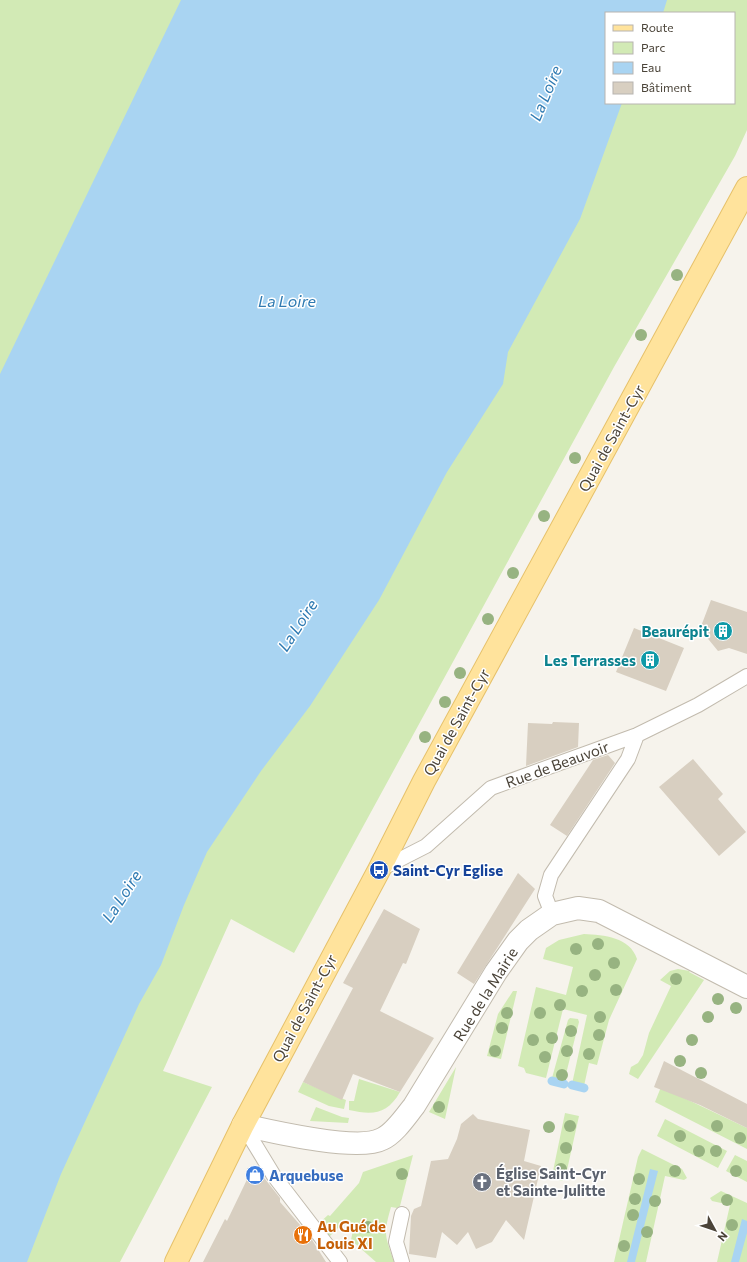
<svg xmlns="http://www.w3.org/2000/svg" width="747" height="1262" viewBox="0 0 747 1262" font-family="Commissioner,sans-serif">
  <rect width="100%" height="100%" fill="#f6f3ec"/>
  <path fill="#d2eab5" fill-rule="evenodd" d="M0,0H747V130L735,156L614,367L294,953L231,919L163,1071L212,1087L120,1262H0ZM606,13H734V103H606Z
    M584,934C604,935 630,937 637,959L609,1020L597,1065L589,1063L584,1086L572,1084L587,1015L563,1009L546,1078L526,1073L524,1068L518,1066L536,987L566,995L573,967L543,959L546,948L559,940Z
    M678,969L690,971L689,972L704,980L638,1079L629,1074L631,1067L638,1063L643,1055L649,1033L671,986L660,980L670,971Z
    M513,991H517L501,1059L487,1056L498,1014Z
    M570,1018L578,1019L579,1022L564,1082L552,1078L568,1020Z
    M456,1067L445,1119L429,1112Z
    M359,1079L400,1092C387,1115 372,1115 349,1110V1101H354Z
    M303,1082L346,1100L344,1109L329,1106L298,1092Z
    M661,1087L747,1128V1149L655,1102Z
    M316,1107L342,1117L349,1118L348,1123L310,1121Z
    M565,1113L579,1116L565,1179L562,1181L554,1179L552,1176Z
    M665,1119L727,1151L718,1168L657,1136Z
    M642,1149L682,1169L687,1178L684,1180L665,1176L646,1262H614L638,1157Z
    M413,1155L400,1206L397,1208L391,1207C383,1235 385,1235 394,1262H376L351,1240L353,1230L343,1223L327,1239L317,1225L328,1215L330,1216L359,1183L363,1172Z
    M735,1155L747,1161V1182L726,1171Z
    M721,1191L747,1203V1262H717L730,1205L712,1201L710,1198Z"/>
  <path fill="#a9d4f2" d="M181,0H667L663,13H606V103H622L580,219L508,352L503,384L447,472L379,600L310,706L261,771L207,852L184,905L161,965L139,1004L61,1174L27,1262H0V374Z
    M650,1169L658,1171L635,1262H627Z
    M742,1219L747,1221V1233L739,1262H731Z"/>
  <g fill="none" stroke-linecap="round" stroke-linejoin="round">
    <path stroke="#a9d4f2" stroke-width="9" d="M552,1081L564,1084
      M572,1085L584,1088"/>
  </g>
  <path fill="#d8cfc1" d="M711,600L747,612V654L729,648L718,651L700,629Z
    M634,628L684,648L666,691L616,672Z
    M553,722L579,723L578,747L526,766L528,723L552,724Z
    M608,755L615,763L567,836L550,825L593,760Z
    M693,759L723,794L718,799L746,832L719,856L659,787Z
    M518,873L535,889L474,984L457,973Z
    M384,909L420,929L406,964L403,963L380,1011L434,1038L400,1092L353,1074L342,1100L303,1082L353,988L343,983Z
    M664,1061L747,1104V1128L700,1105L654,1087Z
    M473,1114L478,1119L530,1130L524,1161L541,1166L524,1240L506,1220L492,1242L476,1249L468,1232L457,1245L442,1232L436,1258L409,1254L411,1216L414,1209L421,1206L431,1161L448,1159L457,1139L461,1124Z
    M254,1165L280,1198V1202L309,1235L326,1262H203L225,1219L227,1221Z"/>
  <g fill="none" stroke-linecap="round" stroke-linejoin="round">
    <g stroke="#c2bbae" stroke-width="16">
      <path id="lane" d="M379,870L426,846L491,788L637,735L698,705L747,676
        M552,914L545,896L551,875L628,759L637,735
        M243,1125L274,1176L340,1262
        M402,1262L396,1242L402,1214"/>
    </g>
    <g stroke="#c2bbae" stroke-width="24">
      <path id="street" d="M243,1125C270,1131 358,1152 382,1139C394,1134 406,1116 414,1106L496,972L518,941L529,930L552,914L578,908L599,911L747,987"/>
    </g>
    <g stroke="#e6c16a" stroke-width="24">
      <path id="primary" d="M176,1262L243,1125L379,870L424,781L747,188"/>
    </g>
    <use href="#lane" stroke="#fff" stroke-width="14"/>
    <use href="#street" stroke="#fff" stroke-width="22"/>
    <use href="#primary" stroke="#ffe39c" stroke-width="22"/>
  </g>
  <g fill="#97b381">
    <circle cx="677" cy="275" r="6"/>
    <circle cx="641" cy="335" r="6"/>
    <circle cx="575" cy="458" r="6"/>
    <circle cx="544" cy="516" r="6"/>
    <circle cx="513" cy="573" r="6"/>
    <circle cx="488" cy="619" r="6"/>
    <circle cx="460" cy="673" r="6"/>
    <circle cx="445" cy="702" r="6"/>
    <circle cx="425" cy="737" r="6"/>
    <circle cx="598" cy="944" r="6"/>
    <circle cx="576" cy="949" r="6"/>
    <circle cx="614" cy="963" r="6"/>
    <circle cx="595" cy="975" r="6"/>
    <circle cx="676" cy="979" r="6"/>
    <circle cx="616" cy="990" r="6"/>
    <circle cx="582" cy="991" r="6"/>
    <circle cx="718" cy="999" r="6"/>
    <circle cx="560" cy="1005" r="6"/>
    <circle cx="736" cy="1008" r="6"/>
    <circle cx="507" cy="1013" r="6"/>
    <circle cx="540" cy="1013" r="6"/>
    <circle cx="600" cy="1017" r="6"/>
    <circle cx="708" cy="1017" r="6"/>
    <circle cx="502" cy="1028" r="6"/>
    <circle cx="571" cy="1031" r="6"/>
    <circle cx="599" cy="1035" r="6"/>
    <circle cx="552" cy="1038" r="6"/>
    <circle cx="533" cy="1040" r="6"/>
    <circle cx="692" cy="1040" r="6"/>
    <circle cx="495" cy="1051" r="6"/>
    <circle cx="567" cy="1051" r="6"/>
    <circle cx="589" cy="1054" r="6"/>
    <circle cx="545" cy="1057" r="6"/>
    <circle cx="680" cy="1061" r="6"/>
    <circle cx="701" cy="1073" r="6"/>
    <circle cx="562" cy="1075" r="6"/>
    <circle cx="439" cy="1107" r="6"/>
    <circle cx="570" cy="1126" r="6"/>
    <circle cx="717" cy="1126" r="6"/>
    <circle cx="549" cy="1127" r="6"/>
    <circle cx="680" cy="1136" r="6"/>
    <circle cx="740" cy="1138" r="6"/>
    <circle cx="566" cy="1148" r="6"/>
    <circle cx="699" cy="1151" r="6"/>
    <circle cx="716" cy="1151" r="6"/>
    <circle cx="561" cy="1169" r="6"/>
    <circle cx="675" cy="1171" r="6"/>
    <circle cx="736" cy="1171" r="6"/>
    <circle cx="402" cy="1174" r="6"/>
    <circle cx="639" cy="1179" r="6"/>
    <circle cx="635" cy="1199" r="6"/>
    <circle cx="727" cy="1200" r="6"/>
    <circle cx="655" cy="1201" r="6"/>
    <circle cx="633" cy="1215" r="6"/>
    <circle cx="732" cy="1225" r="6"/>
    <circle cx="368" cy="1227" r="6"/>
    <circle cx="647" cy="1232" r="6"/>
    <circle cx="624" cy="1246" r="6"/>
  </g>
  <defs>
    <g id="building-disc" transform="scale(1)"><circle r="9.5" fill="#0f9aa8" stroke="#fff"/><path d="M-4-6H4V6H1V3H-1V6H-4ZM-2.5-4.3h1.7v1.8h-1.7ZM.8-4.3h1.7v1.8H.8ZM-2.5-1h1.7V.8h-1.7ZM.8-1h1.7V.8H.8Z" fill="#fff"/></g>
    <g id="bus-disc" transform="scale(1)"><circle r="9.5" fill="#1a4fb4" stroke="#fff"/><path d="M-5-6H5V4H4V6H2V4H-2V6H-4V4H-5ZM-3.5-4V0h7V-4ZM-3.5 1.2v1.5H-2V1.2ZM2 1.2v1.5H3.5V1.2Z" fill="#fff"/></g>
    <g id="shop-disc" transform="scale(1)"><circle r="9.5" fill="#3f7fe0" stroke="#fff"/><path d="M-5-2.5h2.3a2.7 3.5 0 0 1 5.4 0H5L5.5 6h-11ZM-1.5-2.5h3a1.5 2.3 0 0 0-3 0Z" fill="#fff"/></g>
    <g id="church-disc" transform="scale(1)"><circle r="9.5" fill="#6b7280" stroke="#fff"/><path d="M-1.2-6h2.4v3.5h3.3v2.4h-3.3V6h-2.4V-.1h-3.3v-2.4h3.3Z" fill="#fff"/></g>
    <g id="restaurant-disc" transform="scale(1)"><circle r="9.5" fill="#e8710a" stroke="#fff"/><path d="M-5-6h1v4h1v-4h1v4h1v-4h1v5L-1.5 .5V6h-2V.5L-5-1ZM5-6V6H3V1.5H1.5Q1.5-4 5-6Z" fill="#fff"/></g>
  </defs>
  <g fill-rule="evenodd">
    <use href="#building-disc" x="723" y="631"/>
    <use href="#building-disc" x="650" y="660"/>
    <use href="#bus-disc" x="379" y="870"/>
    <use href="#shop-disc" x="255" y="1175"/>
    <use href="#church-disc" x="482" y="1182"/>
    <use href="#restaurant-disc" x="303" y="1235"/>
  </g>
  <g text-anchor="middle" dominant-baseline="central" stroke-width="3" stroke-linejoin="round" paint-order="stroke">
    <g font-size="15" fill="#4b4439" stroke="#fff">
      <text transform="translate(611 438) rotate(-61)">Quai de Saint-Cyr</text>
      <text transform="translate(456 722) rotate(-61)">Quai de Saint-Cyr</text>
      <text transform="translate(557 764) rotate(-20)">Rue de Beauvoir</text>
      <text transform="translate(485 994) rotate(-58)">Rue de la Mairie</text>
      <text transform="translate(304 1008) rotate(-62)">Quai de Saint-Cyr</text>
    </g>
    <g font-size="15" font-weight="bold" fill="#0d838f" stroke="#fff" text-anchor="end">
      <text x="709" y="631">Beaurépit</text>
      <text x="636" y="660">Les Terrasses</text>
    </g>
    <g font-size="15" font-weight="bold" fill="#164399" stroke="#fff" text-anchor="start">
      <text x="393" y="870">Saint-Cyr Eglise</text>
    </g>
    <g font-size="15" font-weight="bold" fill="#5b616d" stroke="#fff" text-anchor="start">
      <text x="496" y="1173">Église Saint-Cyr<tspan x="496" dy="17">et Sainte-Julitte</tspan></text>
    </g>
    <g font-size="15" font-weight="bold" fill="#366cbe" stroke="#fff" text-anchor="start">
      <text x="269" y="1175">Arquebuse</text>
    </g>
    <g font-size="15" font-weight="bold" fill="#c56008" stroke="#fff" text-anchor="start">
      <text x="317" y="1226">Au Gué de<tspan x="317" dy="17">Louis XI</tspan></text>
    </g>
    <g font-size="16" font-style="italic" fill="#2e7ab2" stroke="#fff">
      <text transform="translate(545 93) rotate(-67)">La Loire</text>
      <text x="287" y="300">La Loire</text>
      <text transform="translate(297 625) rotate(-57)">La Loire</text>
      <text transform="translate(121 896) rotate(-57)">La Loire</text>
    </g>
  </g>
  <rect x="605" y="12" width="130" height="92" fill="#ffffff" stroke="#b7b4b0"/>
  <rect x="613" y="25" width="20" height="6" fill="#ffe39c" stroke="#b7b4b0"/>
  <text x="641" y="32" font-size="12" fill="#4b4439">Route</text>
  <rect x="613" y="42" width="20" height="12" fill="#d2eab5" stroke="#b7b4b0"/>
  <text x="641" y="52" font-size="12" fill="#4b4439">Parc</text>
  <rect x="613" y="62" width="20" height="12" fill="#a9d4f2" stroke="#b7b4b0"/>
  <text x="641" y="72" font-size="12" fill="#4b4439">Eau</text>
  <rect x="613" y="82" width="20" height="12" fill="#d8cfc1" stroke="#b7b4b0"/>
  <text x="641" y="92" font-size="12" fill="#4b4439">Bâtiment</text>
  <g transform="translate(715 1230) rotate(130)" stroke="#ffffff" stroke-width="3" paint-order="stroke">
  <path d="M0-3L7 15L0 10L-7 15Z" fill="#4b4439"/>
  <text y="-6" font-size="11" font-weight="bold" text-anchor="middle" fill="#4b4439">N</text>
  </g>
</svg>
